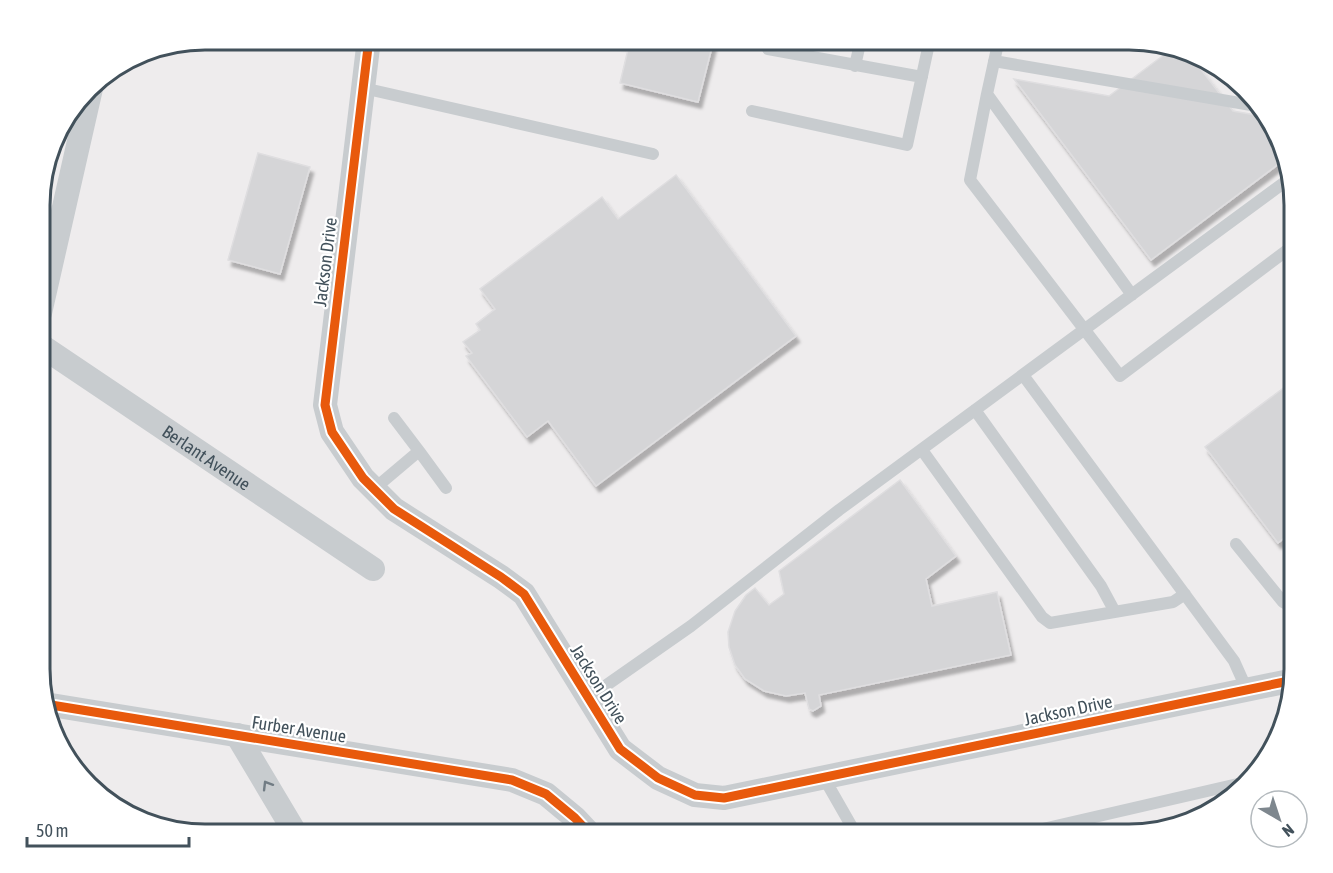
<svg xmlns="http://www.w3.org/2000/svg" width="1333" height="873" viewBox="0 0 1333 873" font-family="'Asap Condensed',sans-serif">
  <defs>
    <filter id="shadow"><feDropShadow dx="3.5" dy="6" stdDeviation="1.5" flood-color="#0004"/></filter>
  </defs>
  <rect width="100%" height="100%" fill="#eeeced"/>
  <path fill="#d5d5d7" stroke="#dfdee0" stroke-width="1.5" filter="url(#shadow)" d="M605,39H714L698,102L620,83L629,45Z
    M1169,51L1193,59L1233,111L1267,117L1272,122L1284,160L1151,260L1014,79L1109,96Z
    M258,153L310,167L280,274L228,260Z
    M676,175L796,336L596,486L548,421L527,437L466,356L472,353L463,342L480,330L476,324L495,309L480,289L602,197L618,219Z
    M1294,380V530L1278,543L1205,447Z
    M900,480L956,556L926,579L932,606L997,592L1011,655L819,695L821,706L813,711L809,709L805,693L786,696L764,691L745,679L735,665L729,647L728,632L735,611L746,595L755,588L769,605L784,594L779,571Z"/>
  <g fill="none" stroke-linecap="round" stroke-linejoin="round">
    <path stroke="#c8cccf" stroke-width="12" d="M768,49L922,77
      M994,61L1257,106
      M855,66L861,39
      M363,88L653,154
      M987,94L999,39
      M752,111L907,145L930,39
      M1132,295L987,94L970,180L1120,376L1294,245
      M1023,375L1234,661L1247,690
      M975,410L1101,586L1115,612
      M394,418L419,451
      M922,450L1042,617L1050,623L1173,602L1185,594
      M374,489L419,451L446,488
      M1236,544L1283,602L1294,608
      M588,698L691,626L839,510L1289,179
      M824,778L856,834
      M1021,834L1242,783"/>
    <g stroke="#c8cccf" stroke-width="24">
      <path d="M369,39L325,405L332,432L363,478L394,509L501,577L524,594L620,749L658,778L695,795L724,798L1294,680"/>
      <path d="M40,313L92,84"/>
      <path id="s1" d="M40,345L373,569"/>
      <path d="M45,704L512,780L546,794L575,818L590,834"/>
      <path d="M237,735L296,834"/>
    </g>
    <g stroke="#fff" stroke-width="13">
      <path id="cycleway" d="M369,39L325,405L332,432L363,478L394,509L501,577L524,594L620,749L658,778L695,795L724,798L1294,680
        M45,704L512,780L546,794L575,818L590,834"/>
    </g>
    <use href="#cycleway" stroke="#e8590c" stroke-width="9"/>
  </g>
  <defs><path id="oneway-chevron" d="M-2-3.5L2.5 0L-2 3.5" fill="none" stroke-width="1.6" stroke-linecap="round" stroke-linejoin="round" transform="scale(1.5)"/></defs>
  <use stroke="#717c84" href="#oneway-chevron" transform="translate(267 785) rotate(-121)"/>
  <g text-anchor="middle" dominant-baseline="central" stroke-width="4.5" stroke-linejoin="round" paint-order="stroke">
    <g font-size="18" fill="#42515b" stroke="#fff">
      <text transform="translate(325 262) rotate(-83)">Jackson Drive</text>
      <text stroke="none"><textPath href="#s1" startOffset="201">Berlant Avenue</textPath></text>
      <text transform="translate(599 684) rotate(58)">Jackson Drive</text>
      <text transform="translate(1068 710) rotate(-12)">Jackson Drive</text>
      <text transform="translate(299 729) rotate(9)">Furber Avenue</text>
    </g>
  </g>
  <path d="M0 0H1333V873H0ZM205 50H1129A155 155 0 0 1 1284 205V669A155 155 0 0 1 1129 824H205A155 155 0 0 1 50 669V205A155 155 0 0 1 205 50Z" fill="#fff" fill-rule="evenodd"/>
  <path fill="none" stroke="#42515b" stroke-width="3" d="M205 50H1129A155 155 0 0 1 1284 205V669A155 155 0 0 1 1129 824H205A155 155 0 0 1 50 669V205A155 155 0 0 1 205 50Z"/>
  <g transform="translate(1279 819) rotate(141)"><circle r="28" fill="#ffffff" stroke="#b3b9bd" stroke-width="1.5"/>
  <path d="M0-4.5L10 22L0 15L-10 22Z" fill="#7e878e"/>
  <text y="-9" font-size="16" font-weight="bold" text-anchor="middle" fill="#42515b">N</text>
  </g>
  <path d="M27 837v9h162v-9" fill="none" stroke="#42515b" stroke-width="3"/>
  <text x="36" y="837" font-size="18" fill="#42515b" stroke="#ffffff" stroke-width="4.5" paint-order="stroke">50 m</text>
</svg>
